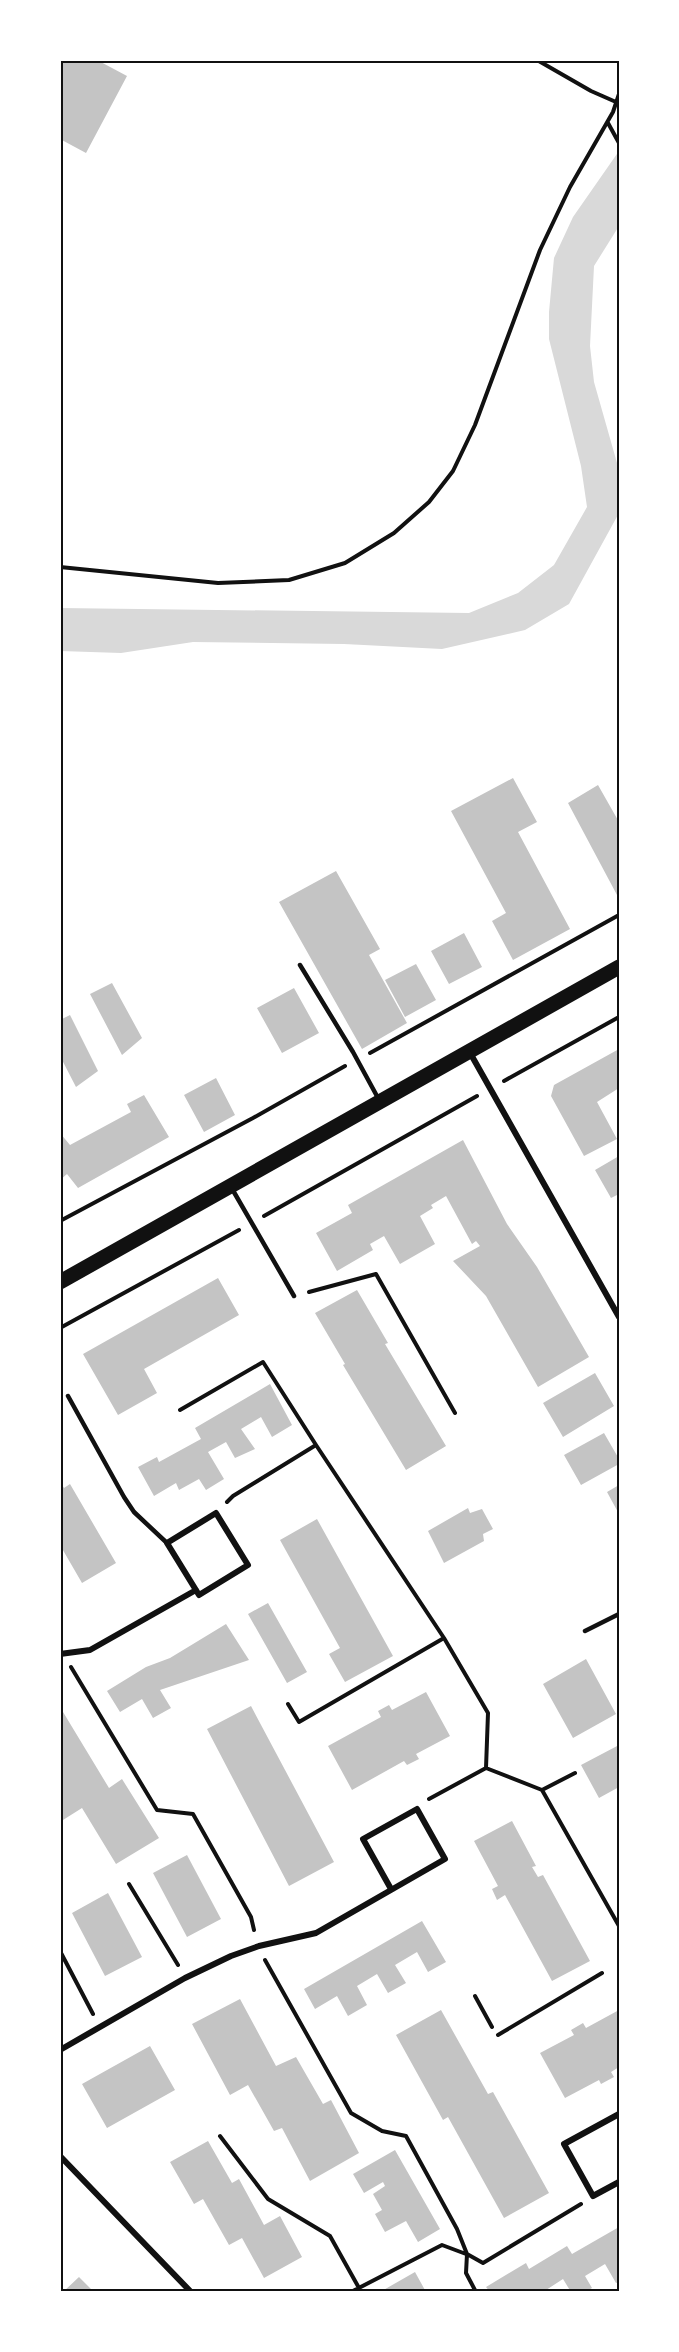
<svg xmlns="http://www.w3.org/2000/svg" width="679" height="2352" viewBox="0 0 679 2352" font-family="'Golos Text',sans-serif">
  <rect width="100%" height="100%" fill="#fff"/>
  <path fill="#d9d9d9" d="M619,151V226L594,266L590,346L594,382L619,470V513L569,604L525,630L442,649L344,644L193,642L121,653L60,651V608L469,613L518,593L554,565L587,507L581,466L549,339V312L554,258L573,217Z"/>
  <path fill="#c4c4c4" d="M60,60H97L127,76L86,153L60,139Z
    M513,778L537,822L518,832L570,929L513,960L492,921L506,913L451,811Z
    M598,785L619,822V894L617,895L568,803Z
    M336,871L380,949L369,955L407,1023L362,1049L279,902Z
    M464,933L482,967L449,984L431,951Z
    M416,964L436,1000L405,1017L385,980Z
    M112,983L142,1038L122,1055L90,994Z
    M294,988L319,1033L282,1053L257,1008Z
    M70,1015L98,1071L76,1087L60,1056V1020Z
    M619,1049V1088L597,1102L617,1139L584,1156L551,1096L554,1085Z
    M216,1078L235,1115L204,1132L184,1095Z
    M144,1095L169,1137L78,1188L67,1174L60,1180V1133L70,1145L131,1112L127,1104Z
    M463,1140L507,1224L537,1267L589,1357L538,1387L486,1296L453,1261L480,1246L476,1241L472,1244L446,1196L431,1205L433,1208L420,1216L435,1244L400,1264L384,1236L370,1244L373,1250L337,1271L316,1233L352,1213L348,1205Z
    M619,1156V1194L611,1198L595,1170Z
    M218,1278L239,1315L144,1369L157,1393L118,1415L83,1354Z
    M357,1290L388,1343L385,1344L446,1446L406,1470L343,1365L345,1364L315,1313Z
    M595,1373L614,1406L563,1437L543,1403Z
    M270,1384L292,1425L272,1437L261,1417L241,1429L255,1449L235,1458L226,1442L208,1452L224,1479L206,1490L199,1479L179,1490L176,1483L154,1496L138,1467L157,1457L159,1462L201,1439L195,1428Z
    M604,1433L619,1459V1464L581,1485L564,1455Z
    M60,1482L64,1488L70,1484L116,1563L82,1583L60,1545Z
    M619,1485V1514L607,1492Z
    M468,1508L470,1513L482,1509L493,1529L483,1534L484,1541L444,1563L428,1531Z
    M317,1519L393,1656L345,1682L329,1654L340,1648L280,1540Z
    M268,1603L307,1672L287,1683L248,1614Z
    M226,1624L249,1660L160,1690L171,1708L153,1718L142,1699L120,1712L107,1691L146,1667L170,1658Z
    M586,1659L616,1714L573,1738L543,1684Z
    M426,1692L450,1736L416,1754L419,1759L407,1765L404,1761L352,1790L328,1746L381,1717L378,1711L389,1705L392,1710Z
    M251,1706L334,1862L289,1886L207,1729Z
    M60,1707L109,1788L122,1779L159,1838L116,1864L82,1808L63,1820L60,1816Z
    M619,1745V1787L599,1798L581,1765Z
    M512,1821L536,1866L532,1867L538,1877L543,1875L590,1961L552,1981L505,1895L497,1900L492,1889L498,1886L474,1841Z
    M187,1855L221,1919L187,1937L153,1873Z
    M108,1893L142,1957L105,1976L72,1913Z
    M422,1921L446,1962L428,1972L417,1952L395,1965L406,1983L388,1993L377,1974L357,1986L367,2005L348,2016L337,1996L315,2009L304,1989Z
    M240,1999L276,2066L296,2057L323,2104L331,2100L359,2153L310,2181L282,2128L274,2131L248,2085L230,2095L192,2024Z
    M441,2010L488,2094L493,2092L549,2193L504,2218L448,2117L443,2120L396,2035Z
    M619,2010V2067L611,2072L614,2077L601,2084L599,2080L565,2098L540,2053L574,2035L571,2030L583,2023L586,2028Z
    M150,2046L175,2090L107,2128L82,2084Z
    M208,2141L232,2183L239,2179L264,2225L280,2216L302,2257L264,2278L242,2238L229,2245L203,2199L194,2204L170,2162Z
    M395,2150L440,2229L418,2242L406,2221L385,2232L375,2214L382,2210L373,2194L385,2186L383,2182L364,2193L353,2174Z
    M619,2227V2282L616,2283L605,2264L585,2276L592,2288L585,2292H571L563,2279L543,2292H490L486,2287L526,2263L529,2269L567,2246L572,2254Z
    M415,2272L426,2292H380Z
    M79,2277L94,2292H63Z"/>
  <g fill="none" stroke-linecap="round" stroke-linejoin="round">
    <path stroke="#111" stroke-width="4" d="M537,60L591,91L616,102
      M608,123L619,143
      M60,567L218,583L289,580L345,563L394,533L429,502L453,471L475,425L540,250L570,187L613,112L619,94
      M370,1053L619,915
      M504,1081L619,1017
      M264,1216L477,1096
      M60,1221L253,1118L345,1066
      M309,1292L376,1274L455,1413
      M60,1328L239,1230
      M180,1410L263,1362L316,1445
      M227,1502L233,1496L316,1445L444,1638L488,1713L486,1768L542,1790L619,1926
      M71,1667L157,1810L193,1814L251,1917L254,1930
      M288,1704L299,1722L444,1638
      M542,1790L575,1773
      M429,1799L486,1768
      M129,1884L178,1965
      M60,1951L93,2014
      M265,1960L351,2113L382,2131L406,2136L457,2229L467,2254
      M475,1996L492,2027
      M498,2035L602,1973
      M220,2136L268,2199L330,2236L359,2288
      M351,2292L442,2245L466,2254
      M476,2292L466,2273L467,2254L483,2263L581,2204"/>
    <path stroke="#111" stroke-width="4.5" d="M300,965L353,1052L378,1098
      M231,1187L294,1296
      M68,1396L124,1497L134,1512L167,1543
      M585,1631L619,1614"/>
    <path stroke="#111" stroke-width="6" d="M469,1051L619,1317
      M216,1513L248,1565L199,1595L167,1543Z
      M60,1654L90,1650L196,1590
      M60,2050L185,1978L231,1956L259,1946L316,1933L445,1859L417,1809L363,1839L391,1889
      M619,2114L564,2144L593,2196L619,2182
      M60,2156L191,2292"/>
    <path stroke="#111" stroke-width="15" d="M60,1282L619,967"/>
  </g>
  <rect width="679" height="2352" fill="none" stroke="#ffffff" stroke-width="123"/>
  <rect x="62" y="62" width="556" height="2228" fill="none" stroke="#111" stroke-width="2"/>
</svg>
